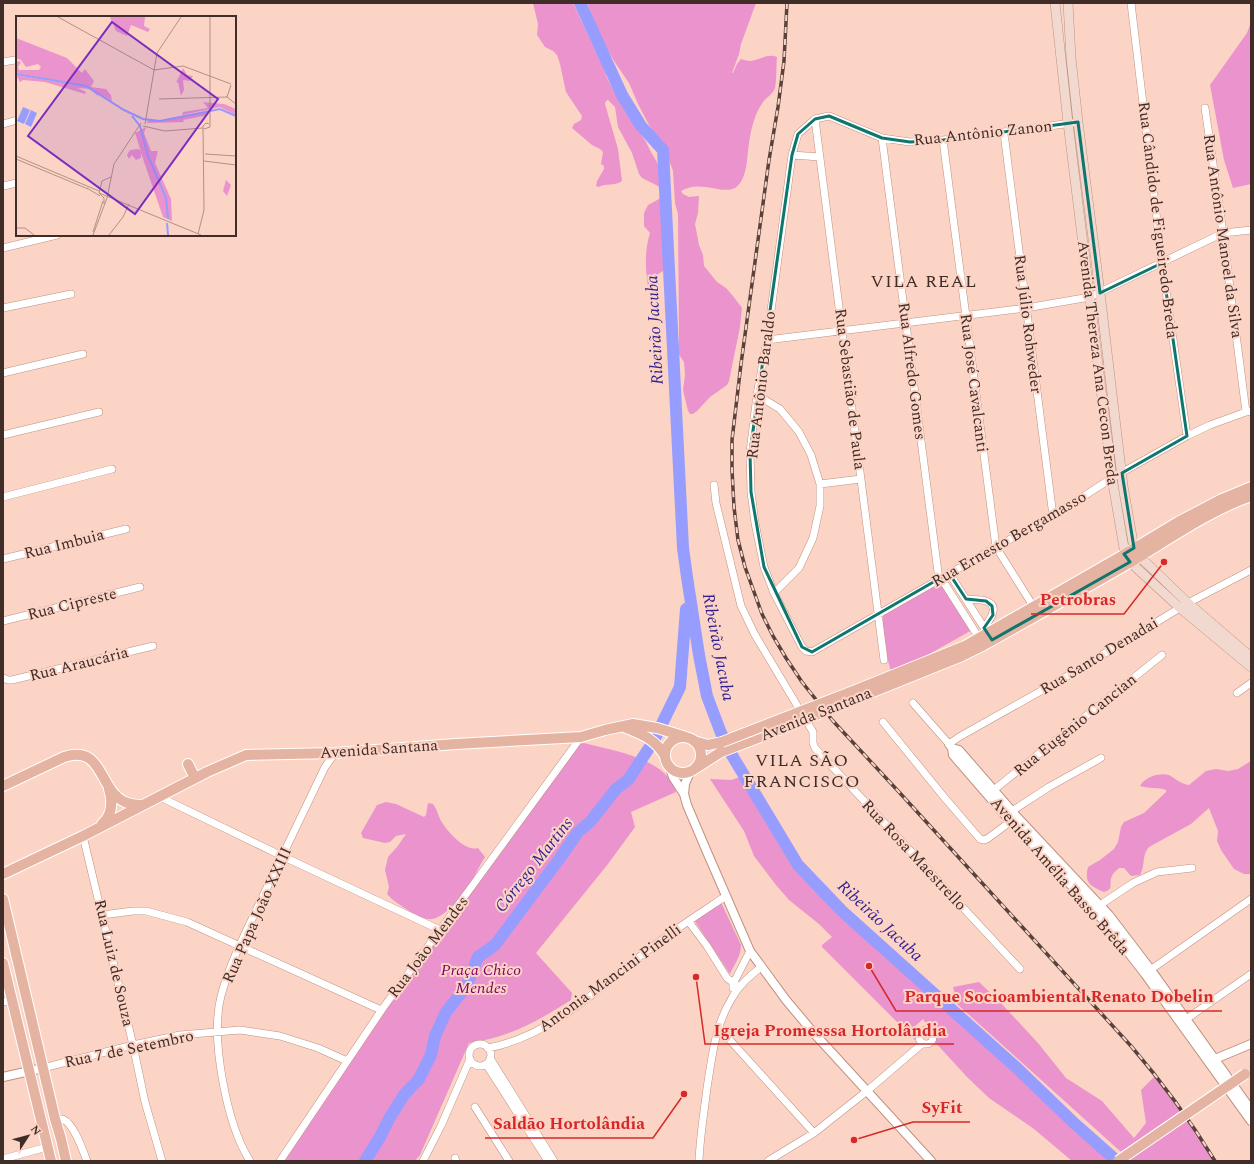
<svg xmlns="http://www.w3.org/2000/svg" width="1254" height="1164" viewBox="0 0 1254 1164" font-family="Spectral,serif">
  <rect width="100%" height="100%" fill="#fcd4c6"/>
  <path fill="#ea93cd" d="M533,3H573L603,67L607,78L622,106L646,142L651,152L657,162L660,171L663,182V193L665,203L664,245L666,255L663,271C648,278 657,292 651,302C646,280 643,255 650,233L644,226V213L648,205L661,198L662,192L658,186L642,178L639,174L632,153L618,127L615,107L608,100L606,101L605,104L618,149L622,181C616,186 606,183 599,187L596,186L597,181L604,169V166L601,164L603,152L600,149L592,145L572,128L574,124L581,120L582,116L566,92L560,64L557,55L553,51L545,47L537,35L538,24Z
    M587,3H756L741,44L739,54L732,73H733L737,64L741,59C744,60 748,61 751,61C760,60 767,53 777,57C776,67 777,78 775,88C773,94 767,97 763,102C751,119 749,141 747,161C746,170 743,183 735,188C722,195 700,179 681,191L683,194L689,197L699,196L698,213L695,224L699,245L703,255L704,266L717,282L726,288L733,296L742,308L740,327L729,381L727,385L710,397L697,411L693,414H690L688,411L683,390L685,375L684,362L675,349L678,346L679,340L678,214L675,203L673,171L666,152L649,125L638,104L629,83L614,61L599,34Z
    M1251,22V184L1233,188L1224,160L1210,85L1247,33Z
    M940,582L972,630L892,675C889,662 876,626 884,615Z
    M584,743C611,750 650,756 669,778C672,782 674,787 676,792L631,812L635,827L608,864L536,953L572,993L571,1000C538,1021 508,1038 469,1043L420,1155L415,1161H282L367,1034L578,744Z
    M1251,761V874H1244L1234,869L1221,850L1217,841L1218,831L1209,808L1191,824L1149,847C1141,857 1146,864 1140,875L1131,876L1124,868H1119C1117,870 1113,873 1112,876C1108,883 1115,889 1104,892C1090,886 1084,883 1088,867L1100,860L1114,849L1118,842L1121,827L1124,822L1144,813L1166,792V790C1158,787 1150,789 1140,786C1144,777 1160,772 1169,775C1176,779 1181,784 1189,785L1206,771L1216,769L1228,771L1238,769Z
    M740,777L797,869L809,884L828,903L865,936L929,995L968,1028L1114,1160L1072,1161L1034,1129L989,1098L967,1077L934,1041L933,1034L923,1019L914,1027L916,1031L915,1040L822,947V945L832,937L819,924L789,900L776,885L754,856L744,831L710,779L731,780Z
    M386,802L396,804L424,817L426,815L428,803L433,804C437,809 438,815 441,821C447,831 465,852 478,848L485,857C480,865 476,873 472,881C465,893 446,917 432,919C425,920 415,915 409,911C402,906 393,901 387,894L389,887L385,870L388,857L397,847L406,834L396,836L390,842L385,843L363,838L361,833L377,805Z
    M720,900L741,945C741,956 734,965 730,974L694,920Z
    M979,982L999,1001L1038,1043L1066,1078L1102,1101L1134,1138L1146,1123L1141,1090L1156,1075L1198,1133L1213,1161H1131L957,1004L953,987Z"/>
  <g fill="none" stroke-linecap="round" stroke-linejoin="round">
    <path stroke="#979cff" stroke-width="12" d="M580,3L622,95L641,126L663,150L683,548L687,577L699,655L707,696L721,733L733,757L798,865L842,911L1018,1069L1074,1123L1117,1161
      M365,1161L380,1137L390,1117L404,1095L419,1079L431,1055L435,1036L446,1012L466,987L478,957L495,945L560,858L578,832L590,822L616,789L628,780L653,742L680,687L686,609"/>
    <g stroke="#bf9180" stroke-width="8">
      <path id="minor" d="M1131,3L1162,263L1187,436
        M3,62L15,60
        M1205,108L1223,233L1246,412
        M815,119L884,660
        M1072,123L943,140L910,142L882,138L829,116L815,119L798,134L792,155L767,340L757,395L750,452L751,492L755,523L764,567L774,593L802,647L806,651L812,652L996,547L1053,516L1112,478L1187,436L1210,425L1246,412L1251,411
        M3,124L17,120
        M1004,133L1053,516
        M882,138L939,580
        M943,140L996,547L1035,609
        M792,155L820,157
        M3,186L17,183
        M3,248L57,235
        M3,308L71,294
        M767,340L1026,308L1090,297L1223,233L1251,230
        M3,373L83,354
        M757,395L780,409L799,432L811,455L820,484V506L813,538L799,568L774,593
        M3,435L99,412
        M820,484L861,479
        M714,485L716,503L741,606L755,635L813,732V743L815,748L1020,969
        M3,497L112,469
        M3,559L126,529
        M949,573L990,637
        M941,578L981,641
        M966,599C972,600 980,599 986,601C1001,606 989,621 984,628
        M3,621L140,587
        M3,678L8,680H12L153,646
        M1237,693L1251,683
        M913,703L949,744L959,737L1064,678L1188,603L1251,570
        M883,722L944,797L980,839L983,840L987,839L1014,819
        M990,793L1162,655
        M160,797L282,856L440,930
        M1012,811L1049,787L1101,758
        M83,836L133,1045L145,1102L162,1161
        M1100,905L1133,883L1157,872L1192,868
        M102,915L133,911H146L187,922L381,1010
        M689,922L707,946L727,978L739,987
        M1146,973L1251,899
        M733,988V984L750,951
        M3,1002L11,1000
        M1182,1022L1251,974
        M719,1028L814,1133
        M919 1037a7 7 0 1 1 14 0a7 7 0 1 1-14 0Z
        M469 1055a11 11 0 1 1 22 0a11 11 0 1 1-22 0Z
        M488,1048C557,1035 608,978 663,939C683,924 705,910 726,896
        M490,1058L554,1161
        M486,1064L548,1161
        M43,1068L133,1045L180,1035L240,1030L280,1036L318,1048L347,1061
        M475,1107L509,1161
        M55,1119C58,1119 62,1118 64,1120C74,1124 83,1151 87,1161
        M455,1158L456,1161
        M3,1159L47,1147
        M250,1161C227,1125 210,1039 221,996C230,962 247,930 262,898C283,855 304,811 325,767L335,753
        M280,1161L383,1008L581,737
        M423,1161L441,1126L470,1059
        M699,1161C700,1136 704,1113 707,1088C712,1057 715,1025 732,998C739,985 750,976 761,967
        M768,1161L814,1133L867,1091L923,1043"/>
    </g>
    <g stroke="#bf9180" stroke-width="10">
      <path id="tertiary" d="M949,744L952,748L953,755L1011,822L1088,903L1106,924L1145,974L1251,1121
        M952,748L959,750L1017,817L1109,915L1151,970L1251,1110
        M670,768L673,777L684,794L687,805L707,852L750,951L786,1000L812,1031L931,1161
        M684,794L685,784L690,772
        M1215,1059L1251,1044
        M3,1077L43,1068"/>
    </g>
    <g stroke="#bf9180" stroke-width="10">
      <path id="secondary" d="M1055,3L1068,123L1112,478L1125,554L1130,562L1180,608L1251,667
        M1068,3L1071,58L1078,122L1100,293L1123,486L1134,548L1139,556L1188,603L1251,657"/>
    </g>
    <g stroke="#fff" stroke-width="12">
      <path id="primary" d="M856,690L965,646L1125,554L1178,522L1222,499L1251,487
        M860,697L962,656L984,645C1032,618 1081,591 1129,563C1168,540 1208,511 1251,496
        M624,727C642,734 655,739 665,756
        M665 755a18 18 0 1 1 36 0a18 18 0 1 1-36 0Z
        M694,741L708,745L722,742
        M188,764L195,778
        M696,768L721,752L784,728
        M3,786L64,757C104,744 98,790 125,802C131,805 137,805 143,805
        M102,824C112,815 113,802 109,789
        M3,874L83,836L207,772L246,755L335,753L456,744L581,737L605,730L633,724L657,728L686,737
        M3,899L55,1119L61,1139L66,1161
        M3,963L51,1161"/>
    </g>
    <use href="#minor" stroke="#fff" stroke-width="7"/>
    <use href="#tertiary" stroke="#fff" stroke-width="8"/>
    <use href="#secondary" stroke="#f2d9d0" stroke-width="9"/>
    <use href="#primary" stroke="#e5b3a2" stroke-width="10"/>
    <g stroke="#58423b" stroke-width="3.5">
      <path id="rail" d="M787,3L784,61L778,107L769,160L741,364L732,440V470L734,507L738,540L745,567L762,614L773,636L786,658L802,682L833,721L899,792L1131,1046C1162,1082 1190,1120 1215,1161"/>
    </g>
    <use href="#rail" stroke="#fcd4c6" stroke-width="2" stroke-dasharray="6" stroke-linecap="butt"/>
    <g stroke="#fff" stroke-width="12" stroke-linecap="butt">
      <path id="primary-bridge" d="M784,728L860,697
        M722,742L856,690
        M1118,1161L1245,1074"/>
    </g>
    <use href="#primary-bridge" stroke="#e5b3a2" stroke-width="10"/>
  </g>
  <path fill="none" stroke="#0f766e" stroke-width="3" stroke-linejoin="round" d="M829,116L882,138L910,142L943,140L1078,122L1100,293L1162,263L1187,436L1122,473L1134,548L1124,554L1130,562L992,640L984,628L993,615L992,606L986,601L966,599L949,573L812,652L802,647L764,567L751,492L750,452L792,155L798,134L815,119Z"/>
  <g text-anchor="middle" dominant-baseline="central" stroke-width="4" stroke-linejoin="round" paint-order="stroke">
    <g font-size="16" fill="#412d27" stroke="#fcd4c6">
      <text transform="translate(983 133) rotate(-6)">Rua Antônio Zanon</text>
      <text transform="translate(1158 220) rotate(83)">Rua Cândido de Figueiredo Breda</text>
      <text transform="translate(1223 236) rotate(82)">Rua Antônio Manoel da Silva</text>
      <text transform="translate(1028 324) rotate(83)">Rua Júlio Rohweder</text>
      <text transform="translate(1098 363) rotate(83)">Avenida Thereza Ana Cecon Breda</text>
      <text transform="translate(912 371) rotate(83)">Rua Alfredo Gomes</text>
      <text transform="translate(974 383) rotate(83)">Rua José Cavalcanti</text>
      <text transform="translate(761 385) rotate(-83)">Rua Antônio Baraldo</text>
      <text transform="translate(850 389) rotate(83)">Rua Sebastião de Paula</text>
      <text transform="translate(1009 539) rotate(-30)">Rua Ernesto Bergamasso</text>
      <text transform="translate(64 544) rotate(-14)">Rua Imbuia</text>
      <text transform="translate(72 604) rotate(-14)">Rua Cipreste</text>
      <text transform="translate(1099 656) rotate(-31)">Rua Santo Denadai</text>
      <text transform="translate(79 664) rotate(-14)">Rua Araucária</text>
      <text transform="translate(816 714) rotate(-22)">Avenida Santana</text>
      <text transform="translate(1075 725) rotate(-39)">Rua Eugênio Cancian</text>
      <text transform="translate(379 749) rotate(-4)">Avenida Santana</text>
      <text transform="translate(914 855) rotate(47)">Rua Rosa Maestrello</text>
      <text transform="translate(1060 876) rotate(49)">Avenida Amélia Basso Brêda</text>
      <text transform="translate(257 915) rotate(-66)">Rua Papa João XXIII</text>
      <text transform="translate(428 947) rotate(-53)">Rua João Mendes</text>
      <text transform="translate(114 963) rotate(77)">Rua Luiz de Souza</text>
      <text transform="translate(610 978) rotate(-36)">Antonia Mancini Pinelli</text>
      <text transform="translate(129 1049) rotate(-12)">Rua 7 de Setembro</text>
    </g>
    <g font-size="16" font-style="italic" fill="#7d0063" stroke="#fcd4c6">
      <text x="481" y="970">Praça Chico<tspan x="481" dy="18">Mendes</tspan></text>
    </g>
    <g font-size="17" font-style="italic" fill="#311e8f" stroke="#fcd4c6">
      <text transform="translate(655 330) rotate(-93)">Ribeirão Jacuba</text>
      <text transform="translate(718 647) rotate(79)">Ribeirão Jacuba</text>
      <text transform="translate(534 865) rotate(-52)">Córrego Martins</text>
      <text transform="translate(880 921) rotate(43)">Ribeirão Jacuba</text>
    </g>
    <g font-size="18" letter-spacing="1" fill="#412d27" stroke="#fcd4c6">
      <text x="924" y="281">VILA REAL</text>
      <text x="802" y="760">VILA SÃO<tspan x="802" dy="21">FRANCISCO</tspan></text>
    </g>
  </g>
  <g transform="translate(16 16)">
    <rect width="220" height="220" fill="#fcd4c6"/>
    <path d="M94,1H129L128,10L134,13L132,16L115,9L111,20L100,15ZM0,22L51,42L66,57L69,53L78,65L75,71L90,73L95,79L96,85L70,70L0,57V45L5,46L2,51L3,54H23L25,51L22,48L10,51L5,44L0,42ZM167,52L171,59L177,60L174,65L167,64L168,74L165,80L162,66L160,67ZM0,59L71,71L75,73L80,76L83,81L74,73L62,72L70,76L69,78L29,66L7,64L4,66ZM187,86L208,88L220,93V99L204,91L166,99L167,96L192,92ZM192,96V99L167,104L168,106L131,107L132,104L147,105ZM130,111L128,117L135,135H142L139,147L155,183L156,205L147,201L125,137V142L120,144L116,139L113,143L111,139L114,134L123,133L125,136L119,117ZM210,164L215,169L211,180L207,175Z" fill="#ea93cd"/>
    <path d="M7,91L14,94L8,108L1,105ZM15,94L21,97L15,111L9,108Z" fill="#979cff"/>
    <path fill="none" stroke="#979cff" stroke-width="2" d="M0,58L70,70L108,94L127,103L144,105L204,93L220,100M116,100L124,110L132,140L150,182L152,203M151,207L152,219"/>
    <path fill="none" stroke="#b19186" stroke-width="1" d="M42,1L138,54L167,50L215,68M211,81L215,69M143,83L211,81L220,88M129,108L141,37L165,1M127,110L149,115L187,112M188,113L194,111V1M189,138L220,140M0,140L83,175M0,143L72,173M188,145L220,149M71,172L84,180M83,177L185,219M88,188V182L83,177L86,165L95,161M0,212H9L18,219M77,216L87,185M182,218L188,194L187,110L190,107L193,108M77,219L91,182L98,148L125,107M93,219L107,201L113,188"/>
    <path fill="#7b2cbf" fill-opacity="0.15" stroke="#7b2cbf" stroke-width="2" d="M96,6L202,83L119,198L12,120Z"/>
    <rect width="220" height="220" fill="none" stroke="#412d27" stroke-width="2"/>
  </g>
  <path fill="none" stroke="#d62828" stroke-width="1.5" d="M1164 562L1124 614H1031M869 966L896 1011H1222M696 977L705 1044H954M854 1140L913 1122H970M684 1094L653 1138H485"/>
  <g fill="#d62828" stroke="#fcd4c6" stroke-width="1.5">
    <circle cx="1164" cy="562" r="4"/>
    <circle cx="869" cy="966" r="4"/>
    <circle cx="696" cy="977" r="4"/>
    <circle cx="854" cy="1140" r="4"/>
    <circle cx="684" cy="1094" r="4"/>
  </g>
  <g font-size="17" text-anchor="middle" font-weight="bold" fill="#d62828" stroke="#fcd4c6" stroke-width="4" stroke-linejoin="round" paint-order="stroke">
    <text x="1078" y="605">Petrobras</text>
    <text x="1059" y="1002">Parque Socioambiental Renato Dobelin</text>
    <text x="830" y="1036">Igreja Promesssa Hortolândia</text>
    <text x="942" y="1113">SyFit</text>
    <text x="569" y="1129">Saldão Hortolândia</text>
  </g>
  <rect width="1254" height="1164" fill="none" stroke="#412d27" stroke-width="8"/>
  <g transform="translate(28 1136) rotate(54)" stroke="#fcd4c6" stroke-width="3" paint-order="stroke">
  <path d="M0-3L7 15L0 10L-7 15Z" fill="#412d27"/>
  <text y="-6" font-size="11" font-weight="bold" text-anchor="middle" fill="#412d27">N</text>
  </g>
</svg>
